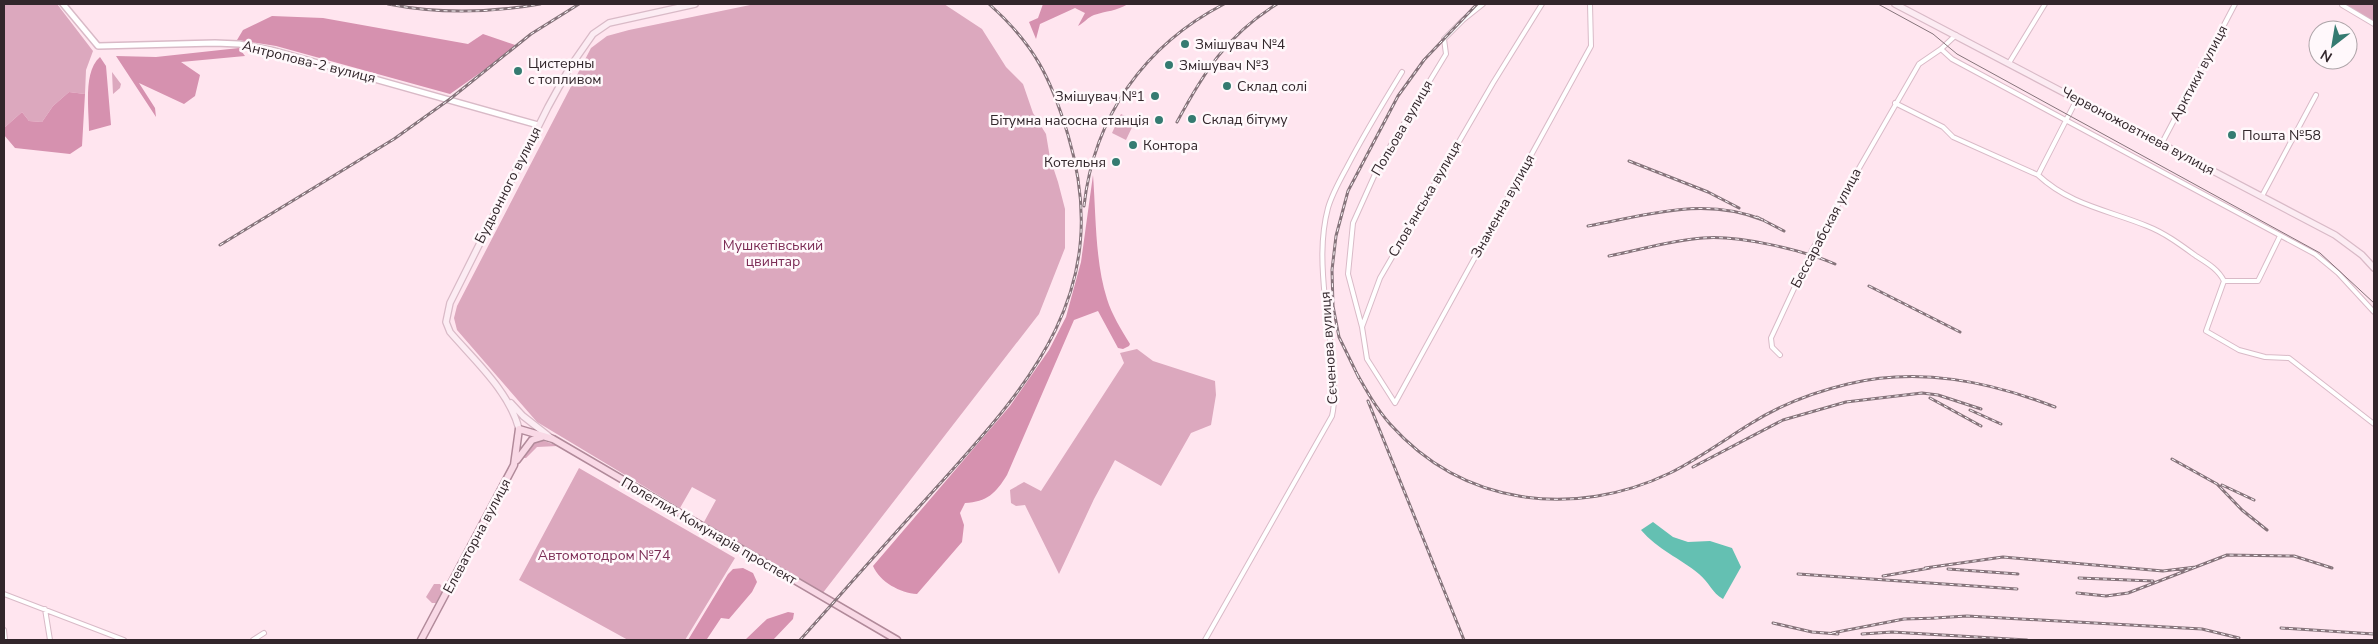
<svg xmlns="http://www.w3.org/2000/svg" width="2378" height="644" viewBox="0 0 2378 644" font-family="'Nunito Sans',sans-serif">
  <rect width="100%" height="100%" fill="#ffe5ef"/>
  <path fill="#dca8be" d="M4,4H57L93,51L86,70L85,94L69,92L53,106L42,122L29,121L22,112L4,128Z
    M755,4H944L982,29L1006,67L1023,84L1033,113L1046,134L1050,158L1058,182L1065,209V248L1039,314L822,594L704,522L716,500L692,487L680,508L537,422L457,330L454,318L457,306L591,48L607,36L629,30Z
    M2344,4H2374V22L2343,5Z
    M112,72L121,84L120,88L113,94Z
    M1121,114L1135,121L1126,140L1112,133Z
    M1137,349L1153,361L1215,381L1216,395L1211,425L1191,433L1161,486L1115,460L1094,499L1059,574L1025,505L1016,506L1011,503L1010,490L1024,482L1041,491L1124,363L1120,353Z
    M539,439L558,446L537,447L526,458H523L532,443Z
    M579,468L735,558L685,640H628L519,580Z
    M434,584H440L444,589L436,603H432L426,597Z"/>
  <path fill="#d691af" d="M1043,4H1128C1117,11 1106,11 1094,15C1088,17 1084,23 1078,26L1085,13L1075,8L1040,24L1036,39L1029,22L1038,18Z
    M272,16L323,18L468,44L483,34L518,46L450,94L276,46L237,40L243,30Z
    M239,48L245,56L181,62L200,75L195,96L184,104L139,83L155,108L156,117L116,56L156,57Z
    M100,57L106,66L111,125L89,131C89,110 83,71 100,57Z
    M69,92L85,94L82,146L70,154L15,148L4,135V128L22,112L29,121L42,122L53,106Z
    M1093,175C1096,214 1095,262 1107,299C1112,315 1121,329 1130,344L1129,346L1123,349L1118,348L1098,311L1074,320L1007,475C996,493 987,502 965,503L960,513L964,525L962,542L917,594C900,593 880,582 873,566L1010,406L1049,350L1066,317L1081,262Z
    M743,568L753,573L757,582L752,592L729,619L721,618L707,639L688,640L728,574L733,569Z
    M788,612L794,613L793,619L773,640H745L767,619Z"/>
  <path fill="#64c0b2" d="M1653,522L1673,537L1688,542L1710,541L1732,548L1741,567L1723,599C1712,593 1709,582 1699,574C1680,558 1658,550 1641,530Z"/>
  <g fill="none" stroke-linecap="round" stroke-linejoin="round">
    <g stroke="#d9bac7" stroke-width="6">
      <path id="minor" d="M1542,4L1493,83L1380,278L1362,327L1367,359L1395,403L1591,46L1590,4
        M2342,4V5L2374,24
        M1941,49L1952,59L2315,254L2338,273L2374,312
        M2009,63L2045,4
        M2077,99L2038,175C2070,205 2108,210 2147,226C2165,233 2181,245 2196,256C2207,263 2218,269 2224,281H2258L2280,236
        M1895,103L1943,127L1953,137L2038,175
        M2162,143L2235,4
        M2262,196L2316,95
        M2224,281L2206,331L2239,350L2265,357L2289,358L2374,424
        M1362,327L1348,274L1353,223L1380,163L1446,54L1444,39L1463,20L1483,4
        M1780,355L1772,347L1771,338L1812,250L1919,64L1941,49L1956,35
        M4,594L124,640
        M45,609L50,640
        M4,630L5,640
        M253,640L264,633
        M1205,640L1332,416C1339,387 1328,330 1325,299C1322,269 1320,238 1328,208C1332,194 1340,180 1347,167C1364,134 1383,103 1402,72"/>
    </g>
    <g stroke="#d9bac7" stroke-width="8">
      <path id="tertiary" d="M63,4L98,46L215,43L239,44L275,51L538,125"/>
    </g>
    <g stroke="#d9bac7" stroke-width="8">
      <path id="secondary" d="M1895,4L2335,235L2362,255L2374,268
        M511,403L523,416L551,438
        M519,429C509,391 475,361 450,332L446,322L450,303L548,107L570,67L593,34L609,23L695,4"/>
    </g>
    <g stroke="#b18a9a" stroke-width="9">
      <path id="primary" d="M517,460L532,440L542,437
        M421,640L514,465L519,429L553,439L897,640"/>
    </g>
    <use href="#minor" stroke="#fff" stroke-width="4"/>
    <use href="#tertiary" stroke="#fff" stroke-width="5"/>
    <use href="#secondary" stroke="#fcecf3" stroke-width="5.5"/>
    <use href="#primary" stroke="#f9d9e6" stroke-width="6"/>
    <path stroke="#86747b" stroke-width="1" d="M1878,4L1933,34L1957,54L2320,253L2374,303"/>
    <g stroke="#86747b" stroke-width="3">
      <path id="rail" d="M388,4C439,14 489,13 540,4
        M1177,122C1204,72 1227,35 1277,4
        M1629,161L1708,192L1739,208
        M1084,206C1094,116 1145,45 1224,4
        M1757,217L1784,231
        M1588,226C1648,215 1704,196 1763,220
        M220,245L394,139L450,99L531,34L579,4
        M1609,256C1640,250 1672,240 1703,238C1739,235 1803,250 1835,264
        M1869,286L1960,332
        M1356,372C1366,390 1376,408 1390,424C1463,506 1574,519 1670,473C1698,459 1724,440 1750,424C1780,405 1814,392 1848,384C1919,367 1988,381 2055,407
        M1359,378L1339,337L1333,306L1332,270L1336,236L1348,191L1398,96L1424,60L1477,4
        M1930,398L1981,426
        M1368,401L1464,640
        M1970,410L2001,424
        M2172,459L2217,484L2242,510L2267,530
        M1693,467L1783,420L1846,402L1922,393L1938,395L1981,409
        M2222,485L2254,500
        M1925,568L2003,557L2163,571L2196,567
        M1948,569L2018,574
        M1798,574L2017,589
        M1883,576L1930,568
        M2079,578L2153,581
        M2077,593L2106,596L2128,593L2227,555L2294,556L2332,568
        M1934,618L1967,616L2202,629L2239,638
        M1773,623L1812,632L1838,634
        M2281,628L2374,634
        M1832,633L1904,619L1940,618
        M1862,634L1892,632L2027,640
        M800,640C842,593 884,545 927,498C1026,388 1116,296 1068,135C1051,78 1034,44 989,4"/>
    </g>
    <use href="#rail" stroke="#fff8fb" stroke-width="1" stroke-dasharray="4" stroke-linecap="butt"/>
  </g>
  <g fill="#357b71" stroke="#fff8fb" stroke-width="2">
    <circle cx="1185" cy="44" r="5"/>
    <circle cx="1169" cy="65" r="5"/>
    <circle cx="518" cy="71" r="5"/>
    <circle cx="1227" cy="86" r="5"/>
    <circle cx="1155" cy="96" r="5"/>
    <circle cx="1192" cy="119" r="5"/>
    <circle cx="1159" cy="120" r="5"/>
    <circle cx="2232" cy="135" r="5"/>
    <circle cx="1133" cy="145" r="5"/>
    <circle cx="1116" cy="162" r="5"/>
  </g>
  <g text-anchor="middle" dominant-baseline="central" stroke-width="5" stroke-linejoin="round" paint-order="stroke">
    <g font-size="14" fill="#32262b" stroke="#fff8fb" text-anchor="start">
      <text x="1195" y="44">Змішувач №4</text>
      <text x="528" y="63">Цистерны<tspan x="528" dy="16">с топливом</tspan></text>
      <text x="1179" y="65">Змішувач №3</text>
      <text x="1237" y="86">Склад солі</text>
      <text x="1145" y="96" text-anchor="end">Змішувач №1</text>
      <text x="1202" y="119">Склад бітуму</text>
      <text x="1149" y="120" text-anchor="end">Бітумна насосна станція</text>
      <text x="2242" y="135">Пошта №58</text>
      <text x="1143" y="145">Контора</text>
      <text x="1106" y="162" text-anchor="end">Котельня</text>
    </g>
    <g font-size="14" fill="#32262b" stroke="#fff8fb">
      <text transform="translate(309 62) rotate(14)">Антропова-2 вулиця</text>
      <text transform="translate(2199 73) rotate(-62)">Арктики вулиця</text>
      <text transform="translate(1402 128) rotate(-60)">Польова вулиця</text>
      <text transform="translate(2138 131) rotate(28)">Червоножовтнева вулиця</text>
      <text transform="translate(508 185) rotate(-63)">Будьонного вулиця</text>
      <text transform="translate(1425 199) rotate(-60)">Слов’янська вулиця</text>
      <text transform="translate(1503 206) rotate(-61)">Знаменна вулиця</text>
      <text transform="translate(1826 228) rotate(-62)">Бессарабская улица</text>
      <text transform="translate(1329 348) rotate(-94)">Сєченова вулиця</text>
      <text transform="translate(709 531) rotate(30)">Полеглих Комунарів проспект</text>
      <text transform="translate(477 536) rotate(-62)">Елеваторна вулиця</text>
    </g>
    <g font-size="14" fill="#7c2c55" stroke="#fff8fb">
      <text x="773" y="245">Мушкетівський<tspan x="773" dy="16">цвинтар</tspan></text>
      <text x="604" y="555">Автомотодром №74</text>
    </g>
  </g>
  <rect width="2378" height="644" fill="none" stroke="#32262b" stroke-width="10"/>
  <g transform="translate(2333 45) rotate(211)"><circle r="24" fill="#fff8fb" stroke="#ada4a8"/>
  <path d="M0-4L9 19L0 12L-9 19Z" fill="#357b71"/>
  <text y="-8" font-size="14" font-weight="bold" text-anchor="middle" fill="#32262b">N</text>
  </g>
</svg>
